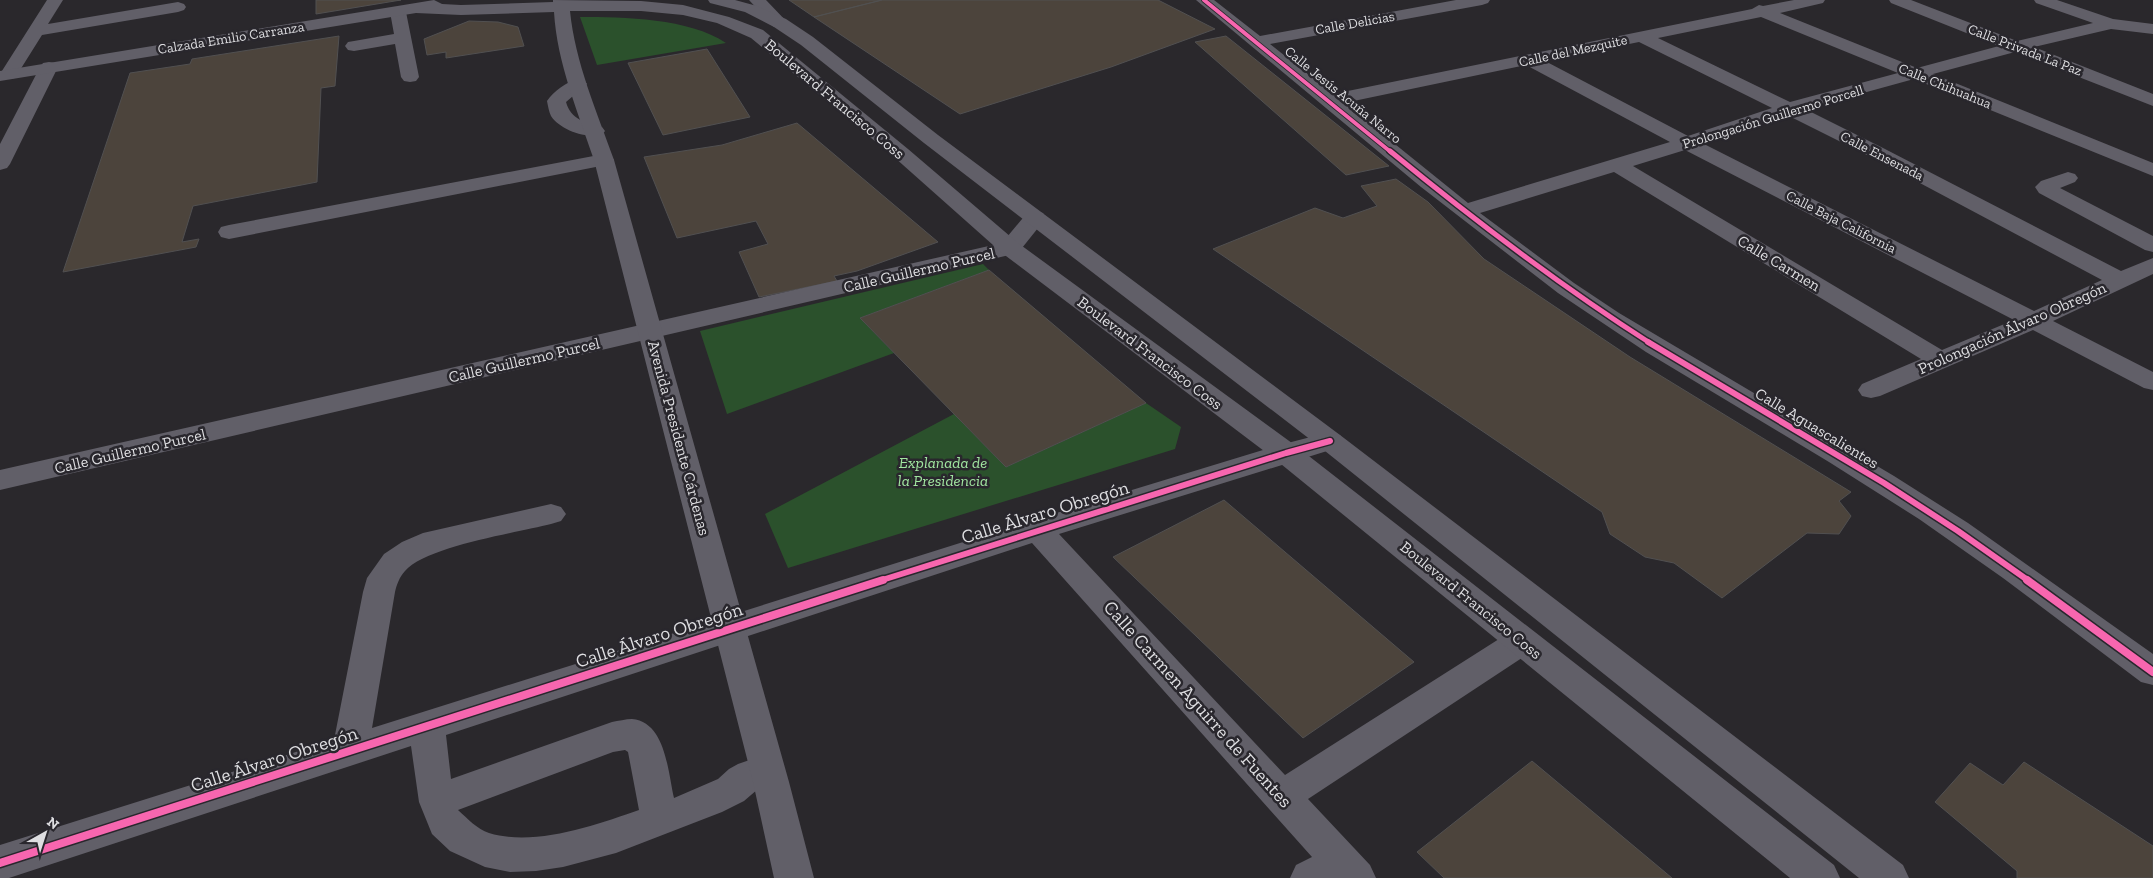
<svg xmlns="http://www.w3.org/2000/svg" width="2153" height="878" viewBox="0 0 2153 878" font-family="'Zilla Slab',serif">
  <rect width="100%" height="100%" fill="#2a282c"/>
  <path fill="#2b512c" d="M580,17C624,17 689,18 726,43L597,65Z
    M983,264L989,270L860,318L894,353L727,414L700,331Z
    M1146,403L1181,427L1175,449L788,568L765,514L954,414L1006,467Z"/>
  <path fill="#4c443c" stroke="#515051" d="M316,0H401L316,14Z
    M789,0H882L814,17Z
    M882,0H1158L1215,29L1111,67L960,114L814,17Z
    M469,21L498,22L518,27L524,46L446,58V52L427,55L424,39Z
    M339,36L335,86L321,88L317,182L193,206L182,242L199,239L196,247L63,272L130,73L190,64L192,59Z
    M1226,36L1389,166L1346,175L1195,42Z
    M707,49L750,117L663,135L628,63Z
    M797,123L938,242L857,271L834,276L837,281L759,297L739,252L768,244L756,221L677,238L644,157L722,145Z
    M1396,179L1428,202L1484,259L1630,357L1851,492L1839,501L1851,516L1839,534L1807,533L1722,598L1674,563L1645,557L1610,534L1602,512L1213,249L1315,208L1343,218L1377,206L1361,186Z
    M989,270L1146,403L1006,467L860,318Z
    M1224,500L1414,662L1303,738L1113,557Z
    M1532,761L1672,878H1444L1417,852Z
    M2024,762L2153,846V878H2017V871L1935,802L1970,763L2003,785Z"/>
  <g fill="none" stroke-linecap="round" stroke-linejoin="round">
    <path fill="#615f68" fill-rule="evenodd" d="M47,0H63L48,24L178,2L184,4L186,7L184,10L178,12L42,35L15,78L9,79L3,78L0,74Z
      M749,0H766L788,23L786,27H774Z
      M1196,0H1214L1260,36L1456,0H1490L1488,3L1482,5L1270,44L1333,94L1752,9L1759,5L1763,6L1794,0H1825L1823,3L1780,13L1917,68L1999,46L1891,3L1889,0H1911L2017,41L2093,23L2036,3L2034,0H2057L2113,19L2153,24V34L2111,29L2034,47L2153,94V106L2015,52L1933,74L2153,163V176L1914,79L1805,109L1885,149L2121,271L2153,258V274L2053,321L2153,372V390L2144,388L2033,330L1880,396L1871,398L1862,396L1858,390L1862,384L1921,359L1614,172L1480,213L1574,283L1619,313L1894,476L1968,523L2153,654V685L2141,682L2003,578L1919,519L1829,462L1646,352L1558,293L1421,187ZM1761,17L1898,73L1790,102L1658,38ZM1639,42L1772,108L1688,136L1545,61ZM1526,65L1670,142L1468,203L1344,103ZM1787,115L1871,157L2102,280L2034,311L1704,144ZM1685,150L2014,320L1942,350L1633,166Z
      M398,7L404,9L406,12L419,77L416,81L410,82L404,81L401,77L395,44L354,51L348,50L345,46L348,42L354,41L394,34L390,12L392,9Z
      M49,62L55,63L58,67L10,164L7,168L0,170V144L40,67L43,63Z
      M578,79L584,80L587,84L566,102C571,120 585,122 602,127L605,131L602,135C587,139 560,130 551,116C549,112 548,106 547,101C554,91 566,82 578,79Z
      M604,154L611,156L614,160L611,164L229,239L221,237L218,232L221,227L229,225Z
      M2068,172L2075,174L2078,178L2075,182L2060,188L2153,236V252L2145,250L2039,193L2035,187L2041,181Z
      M1035,211L1043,213L1046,218L1018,253L0,490V470L1002,243L1027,213Z
      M1330,432L1340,435L1344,441L1340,447L1059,534L1285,775L1510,632L1522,628L1534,632L1538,641L1534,650L1308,799L1370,865L1376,878H1290L1296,865L1312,857L1032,543L446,735L451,779L612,722C618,721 626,719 632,719C666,722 668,773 674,798L718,779L729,769L738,764L767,754L780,759L785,770L780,781L758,789L744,801L722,812L616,853L563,867L536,871L510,872L485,867L450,851L432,834L419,802L411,746L9,878H0V845L334,740L363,592L367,578L384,554L402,542L423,533L551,504L561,507L566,514L561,521L551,524C516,533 427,546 405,571C399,578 397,584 395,592L372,728L1027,522L1276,446ZM625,750L628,752L639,810C596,825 535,847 489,833C477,829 468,819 458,810L613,752Z"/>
    <path fill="#615f68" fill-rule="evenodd" d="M434,0L442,4L461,5L553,2V0L641,1L683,5L729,17L763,30L908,149L1018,243L1296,446L1834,865L1840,878H1790L1276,460L1002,253L894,157L751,38L717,23L683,15L641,11H570C575,62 597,112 614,160L789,782L814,878H774L753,782L594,160C578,112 557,63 554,12L461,15L416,13L0,81V71Z
      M708,0H735L757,6L786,19L813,37L938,135L1340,435L1903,865L1909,878H1859L1320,447L924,143L801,45L774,27L745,12L710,3Z"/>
    <g stroke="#29272d" stroke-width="5.5">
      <path id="cycleway-far3" d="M1204,0L1392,153"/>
    </g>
    <g stroke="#29272d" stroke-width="8">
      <path id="cycleway-far2" d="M1390,151C1474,220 1559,285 1650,343"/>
    </g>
    <g stroke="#29272d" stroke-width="9">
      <path id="cycleway-far1" d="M1648,342L1884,483L1958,531L2029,581
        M879,581L1286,453L1330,441"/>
    </g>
    <g stroke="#29272d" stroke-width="11">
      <path id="cycleway" d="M2027,580L2153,672
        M0,863L883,580"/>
    </g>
    <use href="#cycleway-far3" stroke="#f766af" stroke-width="4"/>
    <use href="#cycleway-far2" stroke="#f766af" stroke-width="5"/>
    <use href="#cycleway-far1" stroke="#f766af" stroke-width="6"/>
    <use href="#cycleway" stroke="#f766af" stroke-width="8"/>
  </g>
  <g text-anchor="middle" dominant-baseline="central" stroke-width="5" stroke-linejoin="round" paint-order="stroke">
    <g font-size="14" fill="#dedee1" stroke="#29272d">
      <text transform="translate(1355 23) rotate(-10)">Calle Delicias</text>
      <text transform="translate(231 38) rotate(-9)">Calzada Emilio Carranza</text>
      <text transform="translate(2025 50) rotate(21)">Calle Privada La Paz</text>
      <text transform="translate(1573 51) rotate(-12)">Calle del Mezquite</text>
      <text transform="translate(1945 86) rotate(22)">Calle Chihuahua</text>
      <text transform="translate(1343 95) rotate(39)">Calle Jesús Acuña Narro</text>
      <text transform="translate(1773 117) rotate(-17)">Prolongación Guillermo Porcell</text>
      <text transform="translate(1882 156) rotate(27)">Calle Ensenada</text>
      <text transform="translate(1841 222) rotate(27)">Calle Baja California</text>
    </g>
    <g font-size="16" fill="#dedee1" stroke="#29272d">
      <text transform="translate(835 99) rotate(40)">Boulevard Francisco Coss</text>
      <text transform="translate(1779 263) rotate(31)">Calle Carmen</text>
      <text transform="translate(919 270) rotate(-13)">Calle Guillermo Purcel</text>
      <text transform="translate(2012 328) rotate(-24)">Prolongación Álvaro Obregón</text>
      <text transform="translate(1150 353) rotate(37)">Boulevard Francisco Coss</text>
      <text transform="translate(524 360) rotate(-13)">Calle Guillermo Purcel</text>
      <text transform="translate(1817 428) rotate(31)">Calle Aguascalientes</text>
      <text transform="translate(679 438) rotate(75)">Avenida Presidente Cárdenas</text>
      <text transform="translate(130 451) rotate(-13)">Calle Guillermo Purcel</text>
      <text transform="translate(1471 600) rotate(39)">Boulevard Francisco Coss</text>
    </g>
    <g font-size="16" font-style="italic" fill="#a1e6a0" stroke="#29272d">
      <text x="943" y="462">Explanada de<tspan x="943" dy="18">la Presidencia</tspan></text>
    </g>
    <g font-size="19" fill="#dedee1" stroke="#29272d">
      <text transform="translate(1045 512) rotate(-17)">Calle Álvaro Obregón</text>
      <text transform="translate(659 635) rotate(-18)">Calle Álvaro Obregón</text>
      <text transform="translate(1198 704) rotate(48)">Calle Carmen Aguirre de Fuentes</text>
      <text transform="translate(274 759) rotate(-18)">Calle Álvaro Obregón</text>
    </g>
  </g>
  <g transform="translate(45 833) rotate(39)" stroke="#29272d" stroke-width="4" paint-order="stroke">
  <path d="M0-4L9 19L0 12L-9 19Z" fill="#dedee1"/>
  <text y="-8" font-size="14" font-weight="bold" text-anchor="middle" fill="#dedee1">N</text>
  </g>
</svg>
